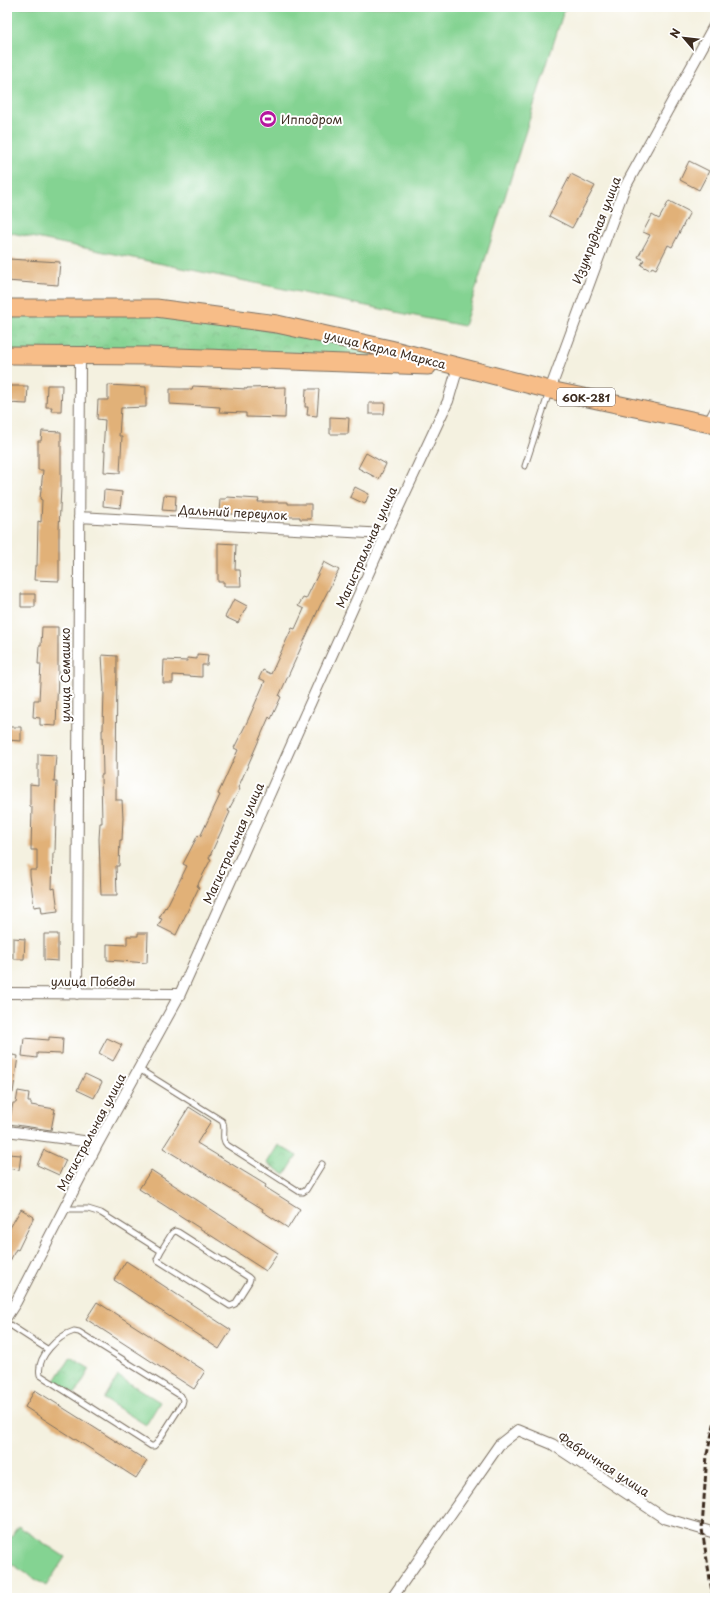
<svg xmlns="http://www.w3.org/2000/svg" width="722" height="1605" viewBox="0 0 722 1605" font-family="'Playpen Sans',sans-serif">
  <defs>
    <pattern id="park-crowns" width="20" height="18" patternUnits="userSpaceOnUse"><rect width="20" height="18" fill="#84d392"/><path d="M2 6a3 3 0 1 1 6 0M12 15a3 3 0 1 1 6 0" fill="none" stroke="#73b57d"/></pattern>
  </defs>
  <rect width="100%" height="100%" fill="#fff"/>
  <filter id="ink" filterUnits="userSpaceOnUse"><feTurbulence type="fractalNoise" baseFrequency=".025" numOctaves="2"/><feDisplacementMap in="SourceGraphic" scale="8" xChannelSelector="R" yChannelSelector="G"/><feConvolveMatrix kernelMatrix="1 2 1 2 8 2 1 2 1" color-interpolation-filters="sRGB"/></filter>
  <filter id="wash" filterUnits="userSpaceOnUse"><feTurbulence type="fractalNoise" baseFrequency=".012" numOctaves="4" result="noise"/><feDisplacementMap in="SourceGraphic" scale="16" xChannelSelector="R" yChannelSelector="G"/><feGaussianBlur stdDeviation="0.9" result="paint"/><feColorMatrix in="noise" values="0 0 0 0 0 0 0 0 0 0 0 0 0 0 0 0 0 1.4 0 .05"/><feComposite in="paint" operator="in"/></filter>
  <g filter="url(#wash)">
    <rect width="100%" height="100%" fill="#f4f1e0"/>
    <path fill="#84d392" stroke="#607e58" d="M7,7H565L464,326L7,232Z
      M118,1376L160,1402L146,1425L104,1399Z
      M18,1526L65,1557L46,1586L7,1561V1543Z"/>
    <path fill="url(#park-crowns)" stroke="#607e58" d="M7,308H156L458,367L7,355Z
      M278,1145L297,1156L285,1175L267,1163Z
      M70,1357L90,1369L75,1394L55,1381Z"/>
    <g id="blocks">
      <path fill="#e1b178" d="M689,161L709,171L699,190L680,180Z
        M571,174L595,186L572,228L549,216Z
        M669,201L690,212L672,247L668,245L656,269L652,267L650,270L641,265L644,260L638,257L650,235L643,232L652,215L659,219Z
        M8,259L60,262L58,285L7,281Z
        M47,385H62L61,411H51L52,407H46Z
        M108,385L146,387V407L121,408L119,436H122L120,473L104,472L105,451H103L105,420L97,419L98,400H108Z
        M7,386H28L27,404L7,403Z
        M193,386L247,389V388L286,387L285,418L246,417V413L219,412L220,407L170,404V389H192Z
        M306,389H319L317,416L307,415L308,407H305Z
        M369,403H385L384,414H369Z
        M330,417L349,418L348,434H330Z
        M42,431L61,432V487L59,529V581L34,580L35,566H37L38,521L41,522L42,500L40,499L43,470H38V441H41Z
        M366,453L386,464L379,479L358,468Z
        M355,487L369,494L365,504L350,497Z
        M104,490L122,492L120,508L103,506Z
        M164,495L176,496L175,511L162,510Z
        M227,497L259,499L258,502H288V504H311V519H300V517H272L219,513L220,499H226Z
        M218,543L236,544L235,570H240L241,586H224V582H218Z
        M324,562L339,570L320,606L279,696L281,697L271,719L269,717L238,788L240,789L228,811L230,812L209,858L211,859L197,886L199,887L176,935L158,926L162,919L159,918L165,907L166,908L187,866L183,864L198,835L200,837L220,795L218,794L238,750L234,748L248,720L265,681L259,678L263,670L271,674L292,628L295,629L304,609L298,606L303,598L306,599Z
        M21,594H35V607H21Z
        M234,599L247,606L238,623L225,617Z
        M42,627H58V675L56,726L40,725V718L33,717L34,700H39L41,664H38L39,646H41Z
        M197,654L208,655L207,665H202V677L173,675V683H163L164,660L187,661V658L197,659Z
        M102,655L117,656L116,800H122L123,818L122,840H120L119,866H116L117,895H101L99,839L100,823H102L101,775H103L102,730H103L104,689Z
        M7,727H21V741L7,740Z
        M38,754L56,755L54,782H57L55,853H53L52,889L55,888L58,911L42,913L41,906L34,907L30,875V870H37V850H31L32,807H30V784L38,785Z
        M138,933H148L147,963L107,960V944L127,945V936H138Z
        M44,934H58V961L44,960Z
        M13,938L25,939L24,959H13Z
        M49,1037L63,1038L62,1054L37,1053V1058L22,1056L24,1038L49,1040Z
        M107,1038L122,1045L113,1061L99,1053Z
        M7,1054L18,1056L13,1093L7,1092Z
        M85,1074L102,1082L94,1098L77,1090Z
        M18,1091L29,1093L28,1102H31V1105L55,1109L51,1130L9,1124L13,1103H16Z
        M189,1107L211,1121L197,1143L266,1185L265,1187L300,1209L288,1228L262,1211L263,1209L163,1148Z
        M44,1150L66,1160L59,1175L37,1165Z
        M8,1154L21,1155L19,1170L7,1168Z
        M151,1170L278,1253L266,1271L139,1189Z
        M21,1209L34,1217L18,1250L16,1249L7,1267V1233Z
        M126,1261L231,1330L219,1349L114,1280Z
        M97,1302L205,1371L194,1389L86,1319Z
        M35,1390L147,1461L136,1478L25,1407Z"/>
    </g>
  </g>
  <g filter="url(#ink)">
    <use href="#blocks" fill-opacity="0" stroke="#7c7062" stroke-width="1"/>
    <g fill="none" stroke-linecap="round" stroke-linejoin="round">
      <g stroke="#7c7062" stroke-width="7">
        <path id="lane" d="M525,466L549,392
          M139,1069L222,1121C227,1128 220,1138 227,1145L300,1192H303L306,1190L322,1164
          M65,1209H88L101,1213L161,1251L172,1233L175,1231L178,1232L248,1277L250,1279L249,1282L235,1304L230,1306L159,1261L157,1259L161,1251
          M7,1323L47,1349
          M74,1331L79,1332L181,1396L183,1400L182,1404L157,1443L154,1446H151L40,1375C36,1357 58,1336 74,1331Z"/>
      </g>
      <g stroke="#7c7062" stroke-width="12">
        <path id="street" d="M550,390L624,189L715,24
          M708,424L715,411
          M79,517L386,534
          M7,993L180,994
          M77,994L80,356
          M7,1131L98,1143
          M7,1316L16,1302L98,1143L180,994L386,534L448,401L458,367
          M392,1598L499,1445L518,1430L552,1444L664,1518L715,1533"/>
      </g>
      <g stroke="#7c7062" stroke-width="19">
        <path id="primary" d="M7,308H156L277,324L390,349L550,390L715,425
          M7,355L150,356L428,366"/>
      </g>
      <use href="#lane" stroke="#fff" stroke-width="5"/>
      <use href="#street" stroke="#fff" stroke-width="10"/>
      <use href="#primary" stroke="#f7bd88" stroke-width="17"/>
      <path stroke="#3b2a1e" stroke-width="3" stroke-dasharray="6 3" stroke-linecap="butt" d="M713,1598L702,1529L707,1454L715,1421"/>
    </g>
  </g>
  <defs>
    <g id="stadium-disc" transform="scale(0.9)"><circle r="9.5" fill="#b5179e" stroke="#fff"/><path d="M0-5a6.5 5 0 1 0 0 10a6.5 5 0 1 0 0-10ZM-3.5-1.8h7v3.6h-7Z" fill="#fff"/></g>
  </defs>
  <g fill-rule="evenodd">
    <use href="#stadium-disc" x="268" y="119"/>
  </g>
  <g text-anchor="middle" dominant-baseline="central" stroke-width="4" stroke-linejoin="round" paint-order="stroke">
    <rect fill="#fff" stroke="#766a62" stroke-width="1" x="557" y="388" width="58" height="18" rx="3"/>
    <g font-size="11" font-weight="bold" fill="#3b2a1e">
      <text x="586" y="397">60К-281</text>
    </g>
    <g font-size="12" fill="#3b2a1e" stroke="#fff" text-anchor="start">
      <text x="281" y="119">Ипподром</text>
    </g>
    <g font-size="12" fill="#3b2a1e" stroke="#fff">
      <text transform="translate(596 230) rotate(-69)">Изумрудная улица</text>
      <text transform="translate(385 349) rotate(14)">улица Карла Маркса</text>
      <text transform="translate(233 512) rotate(3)">Дальний переулок</text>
      <text transform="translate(366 547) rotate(-66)">Магистральная улица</text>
      <text transform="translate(65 675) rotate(-90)">улица Семашко</text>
      <text transform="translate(233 843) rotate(-66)">Магистральная улица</text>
      <text x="93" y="981">улица Победы</text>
      <text transform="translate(91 1132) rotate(-62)">Магистральная улица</text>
      <text transform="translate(604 1464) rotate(33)">Фабричная улица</text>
    </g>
  </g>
  <rect width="722" height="1605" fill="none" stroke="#fff" stroke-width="24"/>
  <g transform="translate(684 38) rotate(298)" stroke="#ffffff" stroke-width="3" paint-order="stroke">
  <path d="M0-3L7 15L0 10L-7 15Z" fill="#3b2a1e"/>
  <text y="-6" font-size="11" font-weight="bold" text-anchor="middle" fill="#3b2a1e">N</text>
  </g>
</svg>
